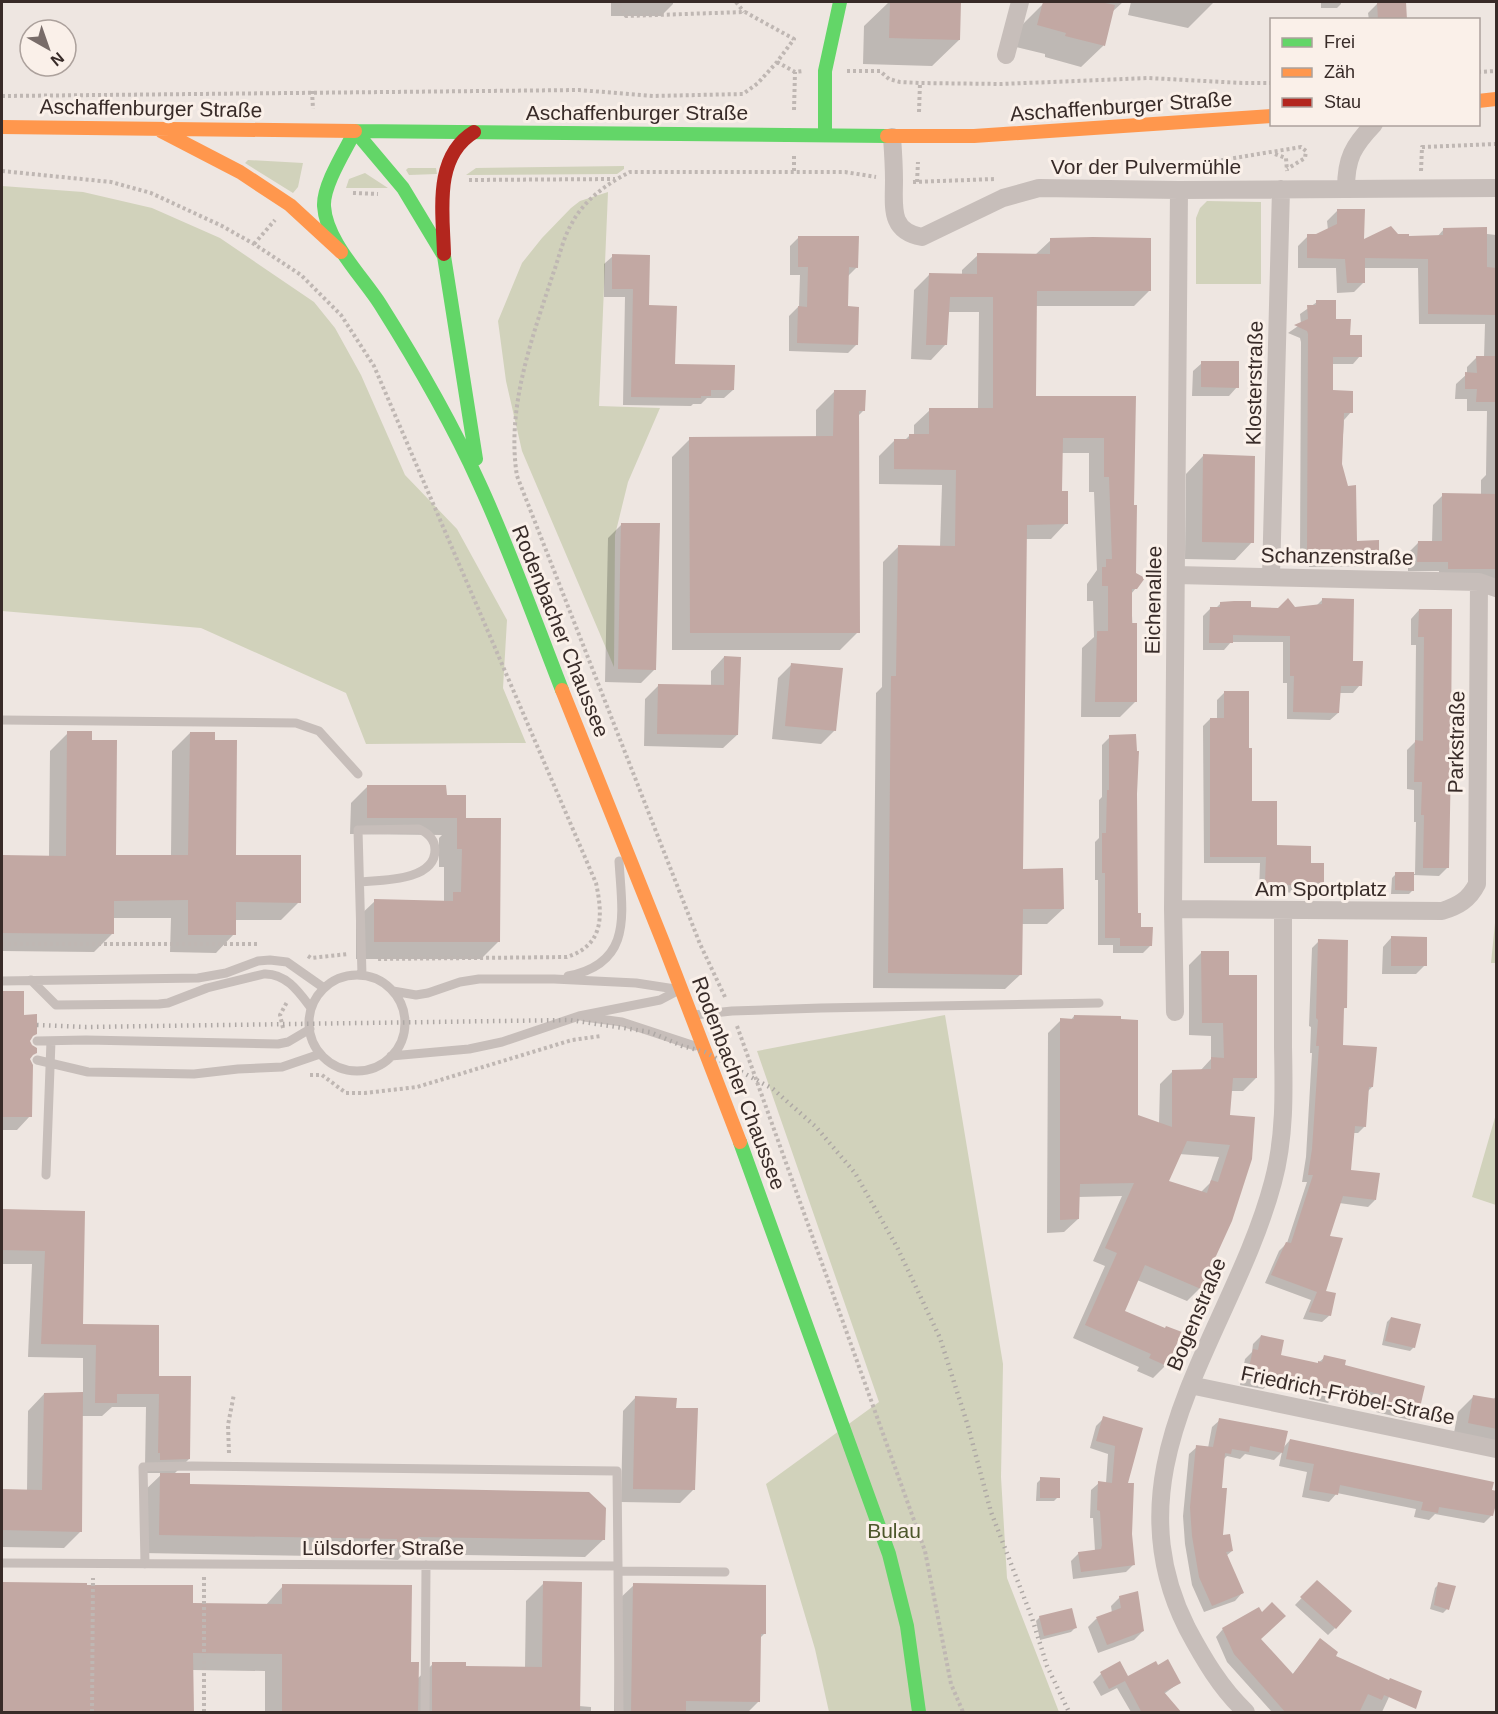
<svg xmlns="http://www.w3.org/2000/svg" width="1498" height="1714" viewBox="0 0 1498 1714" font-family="Arial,sans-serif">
  <rect width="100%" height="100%" fill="#eee6e1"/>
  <path fill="#d1d2bb" d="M248,160L303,163L298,187L293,193L245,163Z
    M624,166V169L617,174L466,175L476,168Z
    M408,168H436L437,174L409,175L406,170Z
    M365,173L388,188H346L349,179Z
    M2,186L83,192L152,208L220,238L314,302L335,328L361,375L405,475L457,529L507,620L503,688L526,743L366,744L346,693L201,628L2,611Z
    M608,192L599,406L660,408L628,482L615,535L614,667L522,451L506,381L498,321L522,263L542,238L571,208L580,201Z
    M1207,201L1261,202V284H1196V218L1200,208Z
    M1496,913V963H1491Z
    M945,1015L1003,1364L1001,1477L1007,1578L1059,1712H829L815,1649L766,1484L879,1402L757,1051Z
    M1496,1114V1205L1472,1197Z"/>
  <path fill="#0003" fill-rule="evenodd" d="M611,2H673V4L661,16H611Z
    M889,2H959V40L932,66L863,64L864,26Z
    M1068,2H1123L1112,12L1103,46L1081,67L1045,57V54L1016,47L1022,25L1044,3Z
    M1131,2H1214L1188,28L1128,15Z
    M1321,2H1341V4L1337,8H1321Z
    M1404,2L1405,20H1369L1368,13L1377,4Z
    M1337,211L1362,242L1397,235L1408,238L1437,237L1444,229L1496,235V580L1439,579V571H1408V553L1418,543H1432L1433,505L1443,495H1481V480L1486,475L1487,411H1467V399H1455L1456,384L1467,374V367L1477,357H1484L1485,324H1419L1418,268H1363L1364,282L1354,292L1337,293L1336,268H1298V246L1308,236L1317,235L1328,230L1327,221Z
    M799,237L857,267L848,276L846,308L857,344L848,353L789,351V316L799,306L800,275H790V246Z
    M1051,240L1149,291L1134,306H1035V398H1135L1132,507L1136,588L1131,594L1136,701L1120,717H1081L1082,648L1094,637L1093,601H1087V584L1097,570L1094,492H1089V453H1061V493L1066,523L1051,539H1026L1022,870L1063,909L1047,924H1021V974L1005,989L873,988L876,693L882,687L883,562L898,547H940L942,485L879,484V456L895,440L904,441L909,436H914V425L930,410L978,409L979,312H948L946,344L931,360L911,359L914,290L929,275L962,276V270L978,255H1035Z
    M613,256L648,307L674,366L733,390L724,398H707L701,404H693L691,406L623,405L625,297H604V264Z
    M1317,302L1349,336L1360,356L1353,364H1331V392L1351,412L1344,420L1341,464L1356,542L1377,558L1370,566L1309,567V559H1300L1301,342L1300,338L1288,333L1301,324L1300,314Z
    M1202,363L1237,387L1229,396H1192L1193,371Z
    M834,392L863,411L858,416V632L840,650H672V457L690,439L816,438V410Z
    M1203,456L1252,542L1235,560L1185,559L1186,474Z
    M622,524L655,669L641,683L605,682L608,538Z
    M1323,599L1360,685L1353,693H1339L1338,713L1330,720L1287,719V683H1283V642H1231L1224,650H1203V616L1211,608H1216L1221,603L1249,608L1294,609L1316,606Z
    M1419,610L1450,758L1447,868L1439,876L1413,875V890L1409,894H1391L1392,878L1396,874H1415L1416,822H1414V790L1407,789V750L1415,742L1416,645H1411V619Z
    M724,657L737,735L723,748L644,746L645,699L659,685L711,686V671Z
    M792,664L835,730L821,744L772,739L778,678Z
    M1224,693L1250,802L1276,847L1309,864L1322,883L1315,889H1299L1295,893L1259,890L1260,863H1204L1203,726L1210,719H1217V700Z
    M68,733L115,857H171L172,751L190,733L235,856L299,902L281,920H234V934L216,953L170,952L171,918H112V934L94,952L2,951V857H49L50,751Z
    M1110,737L1135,794L1136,914L1140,929L1151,945L1143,953H1113V945H1098V880H1095V842L1099,838V800L1102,797V745Z
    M368,786L445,797L464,818L499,941L481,959H356V919L375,901L444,903V867H439V838L442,835L350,834L351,803Z
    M1391,938L1425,965L1416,974H1382L1383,947Z
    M1319,941L1346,1007L1342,1010V1046L1372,1087L1367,1092L1365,1126L1358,1133H1353L1349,1171L1375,1200L1368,1207L1339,1203L1328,1237L1324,1292L1330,1315L1322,1322L1303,1319L1311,1300L1265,1283L1279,1251L1287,1243L1307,1182H1302L1306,1157L1312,1053H1310L1311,1027L1309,1026L1312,948Z
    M1202,952L1227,977L1256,1078L1243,1091H1231L1228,1116L1253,1119L1200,1288L1187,1301L1137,1280L1123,1312L1166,1365L1153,1378L1137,1371L1139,1367L1073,1338L1105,1266L1093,1261L1122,1196L1078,1197V1219L1064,1232L1047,1233L1048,1033L1061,1020H1071L1074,1016L1137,1116L1159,1124L1160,1084L1173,1071H1200L1211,1059V1036L1189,1035V965ZM1179,1154L1219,1157L1210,1183L1200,1193L1167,1182Z
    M2,992H22V1016L29,1040L30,1116L17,1130H2Z
    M2,1211L84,1213L81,1326L157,1378L189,1459L173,1475L189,1486L604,1539L585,1557L403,1554L398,1560L380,1559V1557L142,1553V1493L163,1473H147L145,1466L146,1407H112L102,1416H82L80,1532L64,1548L2,1547V1491H27L28,1411L44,1394L83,1393V1358L28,1357L32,1264H2Z
    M1391,1318L1414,1347L1410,1351L1382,1345L1387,1322Z
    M1261,1336L1279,1357L1317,1364L1325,1357L1418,1412L1410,1420L1376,1412L1378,1404L1372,1403L1373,1402L1337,1393L1328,1403L1309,1399L1310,1391L1270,1383L1263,1389L1240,1385L1245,1359L1252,1352L1253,1344Z
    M1474,1396L1493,1400L1496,1396V1444L1453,1438L1458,1412Z
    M636,1397L674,1409L693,1490L680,1503L621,1502L623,1411Z
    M1104,1418L1141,1429L1126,1484L1134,1564L1126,1572L1073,1579L1071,1561L1079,1553L1095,1551L1093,1518H1090L1091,1490L1099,1483H1106L1108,1454L1090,1448L1096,1426Z
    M1220,1420L1283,1448L1290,1440L1491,1492L1492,1515L1484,1523L1435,1514L1429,1520L1414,1517L1416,1509L1337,1493L1329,1502L1302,1497L1307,1472L1279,1466L1282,1452L1274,1460L1245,1454L1240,1459L1227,1456L1223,1460L1220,1489L1221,1537L1232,1551L1226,1556L1242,1593L1235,1601L1204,1612L1192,1585L1185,1544L1183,1516L1189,1454L1197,1447L1208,1448L1212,1427Z
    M1041,1479L1058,1497L1054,1501H1036L1037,1483Z
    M1317,1582L1335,1628L1328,1635L1295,1605Z
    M544,1583L579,1706L591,1707V1712H265V1671L192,1670V1712H2V1584H86V1587L192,1605L265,1606L283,1586L409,1663L417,1679L433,1664L465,1667L525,1668L526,1601Z
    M1439,1584L1447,1609L1443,1613L1430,1609L1435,1588Z
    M634,1585L764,1634L760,1638L759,1701L748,1712H614L616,1602Z
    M1120,1597L1143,1631L1134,1640L1098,1653L1088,1627L1096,1619L1112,1613L1111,1606Z
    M1040,1617L1075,1628L1071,1632L1040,1640L1036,1621Z
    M1223,1629L1292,1675L1320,1640L1333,1656L1395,1684L1382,1712H1272L1227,1662L1216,1637Z
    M1120,1664L1128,1678L1180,1682L1164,1694L1180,1712H1131L1117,1688L1101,1696L1093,1682L1101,1674Z"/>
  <path fill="#c2a8a3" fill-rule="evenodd" d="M890,2H961L960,40L889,38Z
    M1043,2H1100L1115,5L1105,46L1065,36L1066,33L1037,25Z
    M1377,2H1406L1407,20H1378Z
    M1337,209H1365L1364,239L1391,226L1398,234H1409V236L1443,235V228L1487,227V267L1497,268V315L1428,314V259L1365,258V283H1347L1345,259L1307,258V234H1316L1337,224Z
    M798,236H859L858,268L849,267L848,306L859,307L858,345L797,343L798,306L807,307L808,267H798Z
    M1093,237L1151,238V291H1037L1036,396H1136L1134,505H1137L1136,573L1145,578L1137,589H1132V623H1137V702H1095L1097,631H1108V586H1102V567H1106V559H1112L1109,477H1104V438H1063L1062,491H1068V524L1027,525L1023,869L1063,868L1064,909H1023L1022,975L888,973L891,676H896L898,545L955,546L956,470L894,469V439H909V434H929V408H993V297H950L947,345H926L929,273L977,274V253L1050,254V238Z
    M612,254L650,255L649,305L677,306L675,364L735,365L734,390H711V396H701V398L631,397L633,289H612Z
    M1316,300H1336V319H1351L1350,335H1362V357H1333V390L1353,391V413H1344L1342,464L1348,486L1356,485L1357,541L1379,540V559L1315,560L1316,552H1307L1308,334L1307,331L1294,325L1308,319L1307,305H1316Z
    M1476,356H1497V402H1476L1477,389H1465V372L1477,373Z
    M1201,361H1239V388L1201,387Z
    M834,390H866L865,411H859L860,633H690L689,437L833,436Z
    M1203,454L1255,456L1254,543L1202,542Z
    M1442,493L1497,494V569H1448V562H1417L1418,541H1442Z
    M621,523H660L656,670L618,669Z
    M1288,598L1295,607L1322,604V598L1354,599L1353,661H1363L1362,686H1341L1339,713L1293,712L1294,676H1290V636L1233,635V643H1209L1210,607H1220V602L1234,601H1251V607L1278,608Z
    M1419,609H1452L1451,742L1458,747L1451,759L1449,868H1423L1424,815H1421L1422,782H1414L1415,740L1423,741L1424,637H1418Z
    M724,656L741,657L738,735L657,734L658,684L724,685Z
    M791,663L843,668L836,731L785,726Z
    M1224,691H1249V748H1252V801H1277V845L1311,846V863H1324V883L1303,882V886L1265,883L1266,857H1210V718H1224Z
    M67,731H92V740H117L116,855H188L190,732H215V740H237L236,855H301V903L236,902V935H188V900L114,901V934L2,933V855L66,856Z
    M1136,734L1137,751H1139L1137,794L1138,913H1141V927H1153L1152,946H1120V938H1105V873H1102V833H1106L1107,790H1109V735Z
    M367,785H446L447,795H466V818H367Z
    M457,818H501L500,942H374V899L453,901V892H461L462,849H457Z
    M1395,872H1414V891L1395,890Z
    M1391,936L1427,937V966H1391Z
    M1318,939L1348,940L1347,1008H1344L1343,1045L1377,1047L1373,1087H1369L1366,1127L1355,1126L1351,1170L1380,1173L1376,1200L1343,1196L1330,1236L1343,1238L1326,1291L1336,1293L1331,1316L1309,1312L1317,1292L1271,1275L1286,1242L1291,1243L1313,1175H1308L1312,1149L1319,1046H1316L1318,1020L1316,1018Z
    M1201,951H1229V975H1257V1078H1233L1230,1115L1255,1117L1252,1159L1232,1221L1201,1289L1145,1265L1125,1311L1165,1328L1166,1326L1182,1332L1167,1366L1149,1358L1151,1354L1085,1325L1117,1253L1105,1248L1134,1183L1080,1184L1079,1219L1060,1220V1018L1074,1019V1015L1121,1016V1019L1138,1020V1115L1172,1127V1070L1211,1069V1057L1224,1058L1223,1023H1202ZM1187,1141L1230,1145L1218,1182L1211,1180L1207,1193L1169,1181Z
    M2,991H24V1015L37,1014V1034L33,1036L30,1041L32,1045L37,1048V1053L33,1055L30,1059L33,1065L32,1117H2Z
    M2,1209L85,1211L83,1324L159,1325V1376H191L190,1459L160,1460V1453H158L159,1394H117V1403H95L96,1345L41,1344L45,1251L2,1250Z
    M1391,1317L1421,1324L1415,1348L1385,1341Z
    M1261,1335L1284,1340L1281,1355L1318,1363V1361L1322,1362L1324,1355L1346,1360L1345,1365L1425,1386L1419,1412L1383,1404L1385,1397L1379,1395L1380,1394L1340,1385L1338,1396L1316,1391L1318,1383L1274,1374L1273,1382L1247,1377L1253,1349L1258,1350Z
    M83,1392L82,1532L2,1530V1489L42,1490L44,1393Z
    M1473,1395L1497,1399V1429L1468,1423Z
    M635,1396L677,1398L676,1408H698L695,1490L633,1489Z
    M1103,1416L1143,1428L1128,1483H1134L1132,1534L1135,1565L1081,1572L1078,1552L1101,1549L1102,1545L1100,1511L1097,1510L1098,1481L1112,1483L1115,1446L1096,1441Z
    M1219,1418L1288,1431L1283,1453L1250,1446L1249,1452L1232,1449L1231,1454L1225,1453L1222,1488H1227L1223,1535L1230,1534L1233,1551L1226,1552L1244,1593L1212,1606L1199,1577L1192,1536L1190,1507L1196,1445L1213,1447Z
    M1290,1439L1494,1482L1492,1490L1497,1491V1500L1493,1516L1439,1507L1438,1513L1421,1510L1423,1502L1340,1485L1338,1495L1309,1490L1314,1464L1286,1459Z
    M160,1473H190V1484L589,1492L606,1508L605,1540L418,1537V1542H397V1539L159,1535Z
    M1040,1477L1060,1478V1498H1040Z
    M1317,1580L1352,1611L1336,1629L1300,1597Z
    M543,1581L582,1582L580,1713H432V1662H466V1666L542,1667Z
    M2,1582L87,1583V1585H193V1603L282,1604V1584L412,1585L411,1662H419L418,1713H282V1654L193,1653L194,1713H2Z
    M1438,1582L1456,1586L1449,1610L1434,1605Z
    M633,1583L766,1585V1634H761L760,1702L686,1701V1713H631Z
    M1138,1591L1144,1631L1107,1645L1096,1617L1121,1608L1119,1596Z
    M1272,1602L1286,1616L1261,1639L1293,1674L1320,1638L1338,1652L1336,1656L1389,1680L1390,1678L1422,1691L1416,1709L1384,1695L1382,1700L1368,1694L1359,1713H1286L1234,1654L1222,1628L1259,1607L1262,1612Z
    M1072,1608L1077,1628L1044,1636L1039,1616Z
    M1168,1659L1181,1683L1164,1692L1182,1713H1142L1125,1681L1109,1689L1100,1672L1120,1661L1128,1676L1156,1661L1158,1665Z"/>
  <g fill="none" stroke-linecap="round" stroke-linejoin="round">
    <path stroke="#bfb7b3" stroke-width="4" stroke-dasharray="3 3" stroke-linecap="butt" d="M736,2L744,12
      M777,62L795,72L803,71
      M847,71H880L889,79L900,82L920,83L1002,84L1148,78L1242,83H1272
      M1478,72L1496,71
      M312,91L313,109
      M2,96L579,90L653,96L743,94L758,83L777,62L794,39L745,12L626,16L617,2
      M794,110L795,72
      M919,112L920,83
      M1275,154L1286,158L1287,171
      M794,156V172
      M1174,168L1301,147L1306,151L1305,158L1287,169
      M2,171L111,182L151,193L222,226L254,244L301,275L341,315L374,366L596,883C603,916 604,945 567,957L376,959
      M1421,171L1422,147L1496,144
      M469,180L615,179
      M913,182L995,179
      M917,182L918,162
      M353,193L378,194
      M254,244L275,220
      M2,944H259
      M308,956L311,958L348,954
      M725,997L700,944L517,476C506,408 532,338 553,274C559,258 563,238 572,223C584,200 608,183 630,172H845L876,177
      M737,1026L925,1551L951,1684L963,1712
      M283,1028L280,1015L287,1002
      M310,1075H322L346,1093H365L417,1087L572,1040L601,1036
      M229,1453L228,1425L234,1394
      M204,1577V1712
      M92,1712L93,1578"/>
    <path stroke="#c7beba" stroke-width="9" d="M2,720L296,723L319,731L358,774
      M360,882C382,880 435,881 435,850C435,839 428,833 419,829L358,830L362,975
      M309 1023a48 48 0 1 1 96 0a48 48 0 1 1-96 0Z
      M568,976C634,963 622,913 619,861
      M31,980L56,1005L159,1004L168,1003L207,988L264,974C286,973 299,992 311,1008
      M2,981L198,978L226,973L258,961L270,960L287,962L324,988
      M393,991L416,995L428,993L460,982L479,979H554L636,983L675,989
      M694,1015L732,1011L821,1008L1099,1003
      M584,1017L622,1022L695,1046
      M37,1041L86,1040L278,1044L288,1042L310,1029
      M391,1056L469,1049L502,1042L579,1016L660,1000L679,990
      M37,1060L88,1072L194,1074L238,1069L282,1067L320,1054
      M46,1175L51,1041
      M2,1563L618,1566L619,1712
      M145,1564L143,1467L192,1466L617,1471L618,1566
      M618,1571L725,1572
      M425,1712L426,1565"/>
    <path stroke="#c7beba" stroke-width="18" d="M1006,55L1020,2
      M892,137C893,151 894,166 894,180C894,207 889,231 922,237L1003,198L1039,188L1179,190L1496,188
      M1346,189C1346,158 1353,146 1374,124
      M1176,575L1479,582L1496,588
      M1271,577L1281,189
      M1173,909L1442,911C1458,906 1469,900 1477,884L1479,582
      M1175,1012L1173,909L1179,190
      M1190,1385L1496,1449
      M1246,1712C1221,1689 1203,1658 1187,1628C1105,1465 1233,1333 1273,1182C1285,1138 1284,1092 1283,1047C1283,1002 1283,957 1283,911"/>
    <path stroke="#63d668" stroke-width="14" d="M355,131C345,151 323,185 324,206C326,241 362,276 380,304C416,361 451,421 479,483C510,550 535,621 562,690
      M355,131L887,136
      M355,131L403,188L444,256L476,459
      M825,134V71L840,2
      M740,1142L889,1554L907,1626L919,1712"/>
    <path stroke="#ff974d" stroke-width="14" d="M1478,101L1496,99
      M2,127L355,131
      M161,131L240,172L290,205L341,252
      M887,136H974L1272,116
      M562,690L663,942L740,1142"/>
    <path stroke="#b3261e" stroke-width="14" d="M444,254C443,213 433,157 474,132"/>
    <path stroke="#aea8a5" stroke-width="4.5" stroke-dasharray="1.5 4.5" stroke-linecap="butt" d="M37,1025L85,1027L570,1020L650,1032L682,1046L705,1052L773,1089L816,1127L855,1173L897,1247L940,1338L968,1426L991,1512L1032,1618L1047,1666L1069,1712"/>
  </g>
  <g text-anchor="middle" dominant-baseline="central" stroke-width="6" stroke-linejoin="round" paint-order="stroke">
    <g font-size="21" fill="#382b28" stroke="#faf0e9">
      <text transform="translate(1121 106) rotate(-4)">Aschaffenburger Straße</text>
      <text transform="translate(151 108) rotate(1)">Aschaffenburger Straße</text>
      <text x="637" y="112">Aschaffenburger Straße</text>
      <text x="1146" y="166">Vor der Pulvermühle</text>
      <text transform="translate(1254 383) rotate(-89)">Klosterstraße</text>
      <text transform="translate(1337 556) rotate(1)">Schanzenstraße</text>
      <text transform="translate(1153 600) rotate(-89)">Eichenallee</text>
      <text transform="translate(561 631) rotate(68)">Rodenbacher Chaussee</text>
      <text transform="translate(1456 742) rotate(-89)">Parkstraße</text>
      <text x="1321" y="888">Am Sportplatz</text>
      <text transform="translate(739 1083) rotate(69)">Rodenbacher Chaussee</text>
      <text transform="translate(1196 1314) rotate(-67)">Bogenstraße</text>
      <text transform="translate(1348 1395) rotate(12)">Friedrich-Fröbel-Straße</text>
      <text x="383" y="1547">Lülsdorfer Straße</text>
    </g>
    <g font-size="21" fill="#4d572b" stroke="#faf0e9">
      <text x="894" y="1530">Bulau</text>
    </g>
  </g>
  <rect width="1498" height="1714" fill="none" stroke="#382b28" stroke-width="6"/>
  <rect x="1270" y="18" width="210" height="108" fill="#faf0e9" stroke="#aca19c" stroke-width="1.5"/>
  <rect x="1282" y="38" width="30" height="9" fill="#63d668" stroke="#aca19c" stroke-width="1.5"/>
  <text x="1324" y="48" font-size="18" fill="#382b28">Frei</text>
  <rect x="1282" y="68" width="30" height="9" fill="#ff974d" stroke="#aca19c" stroke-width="1.5"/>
  <text x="1324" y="78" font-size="18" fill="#382b28">Zäh</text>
  <rect x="1282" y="98" width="30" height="9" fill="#b3261e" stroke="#aca19c" stroke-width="1.5"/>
  <text x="1324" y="108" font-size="18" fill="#382b28">Stau</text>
  <g transform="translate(48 48) rotate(140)"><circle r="28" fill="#faf0e9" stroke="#aca19c" stroke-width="1.5"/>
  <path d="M0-4.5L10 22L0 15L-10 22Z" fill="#786c69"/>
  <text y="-9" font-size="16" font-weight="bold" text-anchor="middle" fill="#382b28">N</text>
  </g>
</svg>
